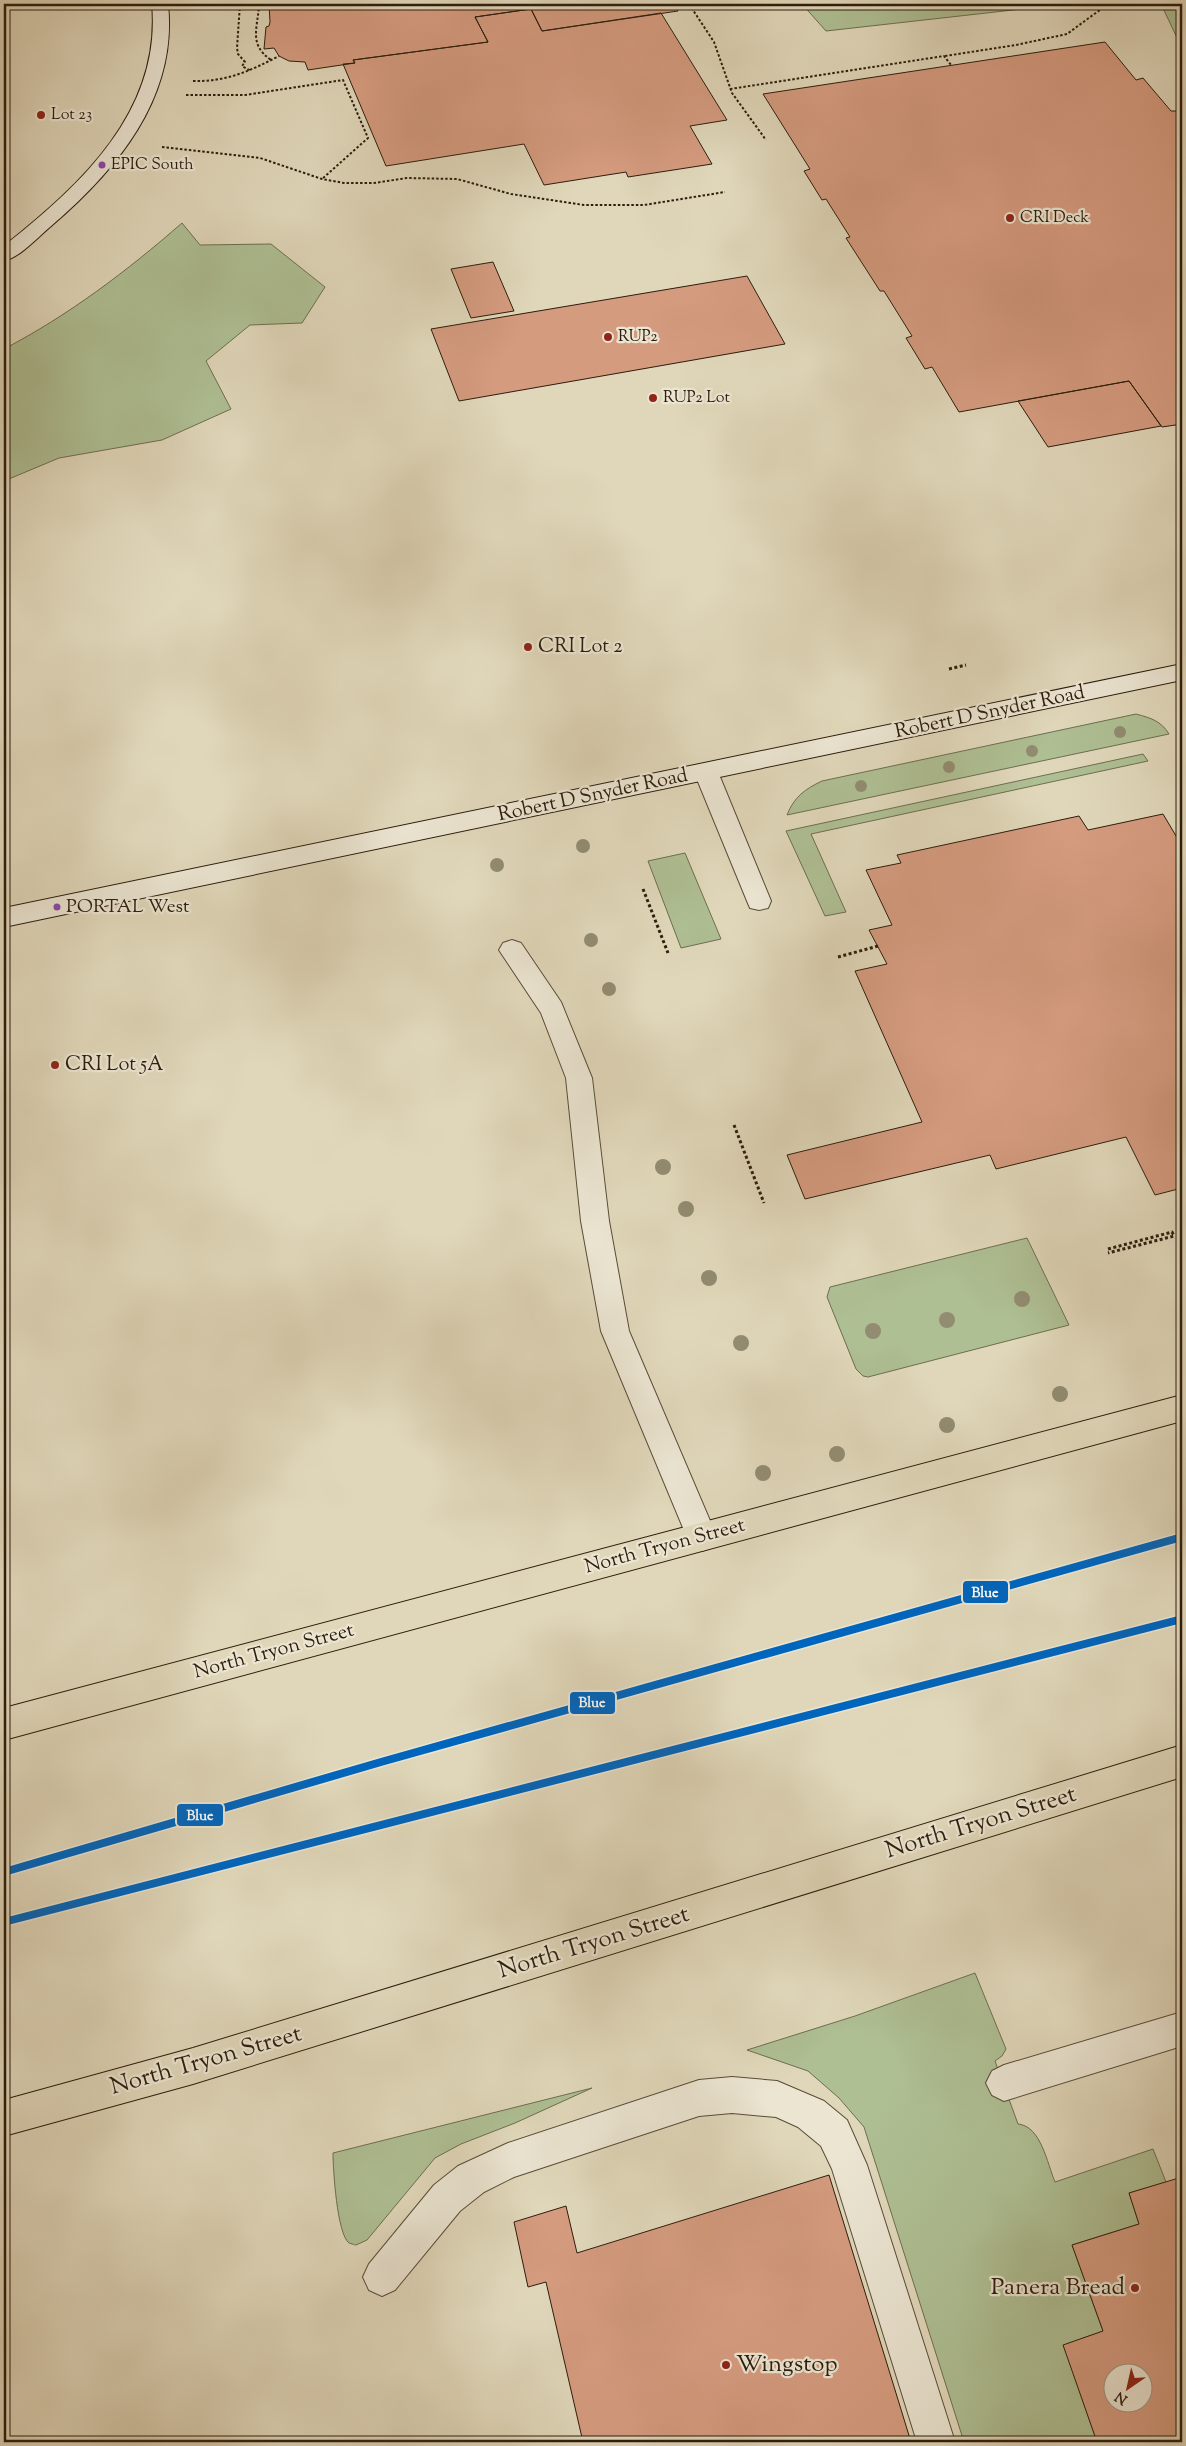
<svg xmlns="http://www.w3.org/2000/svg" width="1186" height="2446" viewBox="0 0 1186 2446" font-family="'Sorts Mill Goudy',serif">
  <rect width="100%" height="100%" fill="#e0d7ba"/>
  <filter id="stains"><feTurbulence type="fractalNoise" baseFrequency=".004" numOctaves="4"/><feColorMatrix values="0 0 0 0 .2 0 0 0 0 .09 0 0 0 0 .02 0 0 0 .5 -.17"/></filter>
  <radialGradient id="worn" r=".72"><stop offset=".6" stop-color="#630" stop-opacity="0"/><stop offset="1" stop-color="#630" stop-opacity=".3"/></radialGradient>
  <path fill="#aebf93" stroke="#6d6e50" d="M802,4H1038L1031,8L826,31Z
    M1161,4H1182V46L1180,44Z
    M182,223L200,245L271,244L325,287L302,323L250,325L206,361L231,409L162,440L59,458L4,481V349C69,315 127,271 182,223Z
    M1136,714C1151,718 1161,721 1169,734L787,815C794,797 805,789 822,781Z
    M1143,754L1148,761L811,834L846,912L825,916L786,831Z
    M685,853L721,939L681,948L648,861Z
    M1027,1238L1069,1325L868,1377L863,1376L856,1369L827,1297L830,1287Z
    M975,1973L1006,2049L1002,2056L995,2061L1018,2124C1041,2126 1047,2163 1055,2182L1153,2149L1166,2182L1129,2193L1139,2224L1072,2245L1103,2331L1064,2345L1097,2442H964L864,2127L839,2098L808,2071L747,2050L855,2016Z
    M592,2088L515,2123L461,2144L435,2158L367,2240L356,2245C355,2245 349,2243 349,2243C337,2234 333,2169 333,2153Z"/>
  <path fill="#d59b7f" stroke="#2c1d0d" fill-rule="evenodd" d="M269,4H674L678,11L542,31L531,9L475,17L488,42L353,60L355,63L308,70L305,62L289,61L279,56L274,48L264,49L266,27L269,26L270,22Z
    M531,9L542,31L661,13L727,120L690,126L712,164L628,177L626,172L544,185L524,144L386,166L343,64L355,63L353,60L488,42L475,17Z
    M1105,42L1136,80L1143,78L1171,111H1176L1182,118V424L1162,427L1129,381L959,412L932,367L925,369L906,338L912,336L884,291H880L846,238L850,237L826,199L822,200L804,171L810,169L763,94Z
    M493,262L514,311L471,318L451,269Z
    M747,276L785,344L459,401L431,329Z
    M1129,381L1161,426L1048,447L1018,401Z
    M1163,814L1182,846V1188L1155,1195L1126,1137L996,1169L990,1155L805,1199L787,1155L922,1122L855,971L887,964L869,930L892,925L866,870L901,863L897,855L1079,816L1088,830Z
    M829,2175L911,2442H583L546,2282L528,2287L514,2222L566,2206L577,2253Z
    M1182,2177V2442H1097L1063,2345L1103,2331L1072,2245L1139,2224L1129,2193ZM1114,2374H1144V2404H1114Z"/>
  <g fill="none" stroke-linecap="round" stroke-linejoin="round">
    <g stroke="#594c38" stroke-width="2">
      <path id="lane" d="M706,763L714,766L718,772L771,901L768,908L759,910L750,908L747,901L694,772L698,766Z
        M512,940L521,943L561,1002L592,1078L609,1221L629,1331L717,1537L713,1547L702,1551L691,1547L601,1331L581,1221L566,1078L541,1013L499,950L503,943Z
        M1182,2012V2046L1004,2101L992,2095L986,2083L992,2071L1004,2065Z
        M732,2077L777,2081L824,2101L847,2120L867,2165L955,2442H917L832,2169L821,2146L798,2127L776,2117L732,2113L699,2116L514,2177L484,2192L460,2211L395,2290L382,2296L369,2290L363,2277L369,2264L434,2185L458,2166L508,2143L699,2080Z"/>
    </g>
    <g stroke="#2c1d0d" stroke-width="2">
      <path id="secondary" d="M152,4H168C178,97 117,170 50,227C37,238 20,257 4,261V246C81,185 162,111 152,4Z
        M1182,664V680L4,927V908Z"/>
    </g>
    <g stroke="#2c1d0d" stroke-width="2">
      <path id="primary" d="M1182,1395V1421L4,1740V1708Z
        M1182,1745V1777L193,2084L4,2136V2100L193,2048Z"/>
    </g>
    <path stroke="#2c1d0d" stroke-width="2" stroke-dasharray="2.5 2" stroke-linecap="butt" d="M240,4L237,48L238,54L245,62L242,66L251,71
      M259,4C258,28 248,44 271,60
      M689,4L714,42L732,93L766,140
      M945,56L1016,45L1067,34L1108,4
      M193,81C226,82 250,71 279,56
      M730,89L944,56L951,65
      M186,95H245L343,80L368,138L322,179
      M162,147L260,158L322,179L344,183H374L407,178L457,179L511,194L584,205H644L725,192"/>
    <path stroke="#2c1d0d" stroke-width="3" stroke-dasharray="3 2.5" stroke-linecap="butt" d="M949,669L966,665
      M643,889L668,953
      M838,957L878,946
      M734,1125L764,1203
      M1108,1249L1172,1232L1174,1236L1108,1253"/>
    <use href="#lane" fill="#ebe5d2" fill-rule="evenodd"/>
    <use href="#secondary" fill="#ebe5d2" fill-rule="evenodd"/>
    <use href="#primary" fill="#e0d7ba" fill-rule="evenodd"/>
    <g stroke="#ebe5d2" stroke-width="11">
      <path id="rail-1" d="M4,1872L381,1762L1182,1537
        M4,1922L1182,1619"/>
    </g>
    <use href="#rail-1" stroke="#0065bd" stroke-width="8"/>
  </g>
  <g fill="#928c71">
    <circle cx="1120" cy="732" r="6"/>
    <circle cx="1032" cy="751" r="6"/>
    <circle cx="949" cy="767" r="6"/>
    <circle cx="861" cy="786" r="6"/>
    <circle cx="583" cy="846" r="7"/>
    <circle cx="497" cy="865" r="7"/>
    <circle cx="591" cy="940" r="7"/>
    <circle cx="609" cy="989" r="7"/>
    <circle cx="663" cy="1167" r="8"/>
    <circle cx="686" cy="1209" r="8"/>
    <circle cx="709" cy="1278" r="8"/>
    <circle cx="1022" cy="1299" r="8"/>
    <circle cx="947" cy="1320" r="8"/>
    <circle cx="873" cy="1331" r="8"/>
    <circle cx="741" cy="1343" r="8"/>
    <circle cx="1060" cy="1394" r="8"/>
    <circle cx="947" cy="1425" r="8"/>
    <circle cx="837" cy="1454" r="8"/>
    <circle cx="763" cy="1473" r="8"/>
  </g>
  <g fill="#8f2418" stroke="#ebe5d2" stroke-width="2">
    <circle cx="41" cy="115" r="5"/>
    <circle cx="1010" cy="218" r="5"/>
    <circle cx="608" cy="337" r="5"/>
    <circle cx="653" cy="398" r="5"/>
    <circle cx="528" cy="647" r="5"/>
    <circle cx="55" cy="1065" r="5"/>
    <circle cx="1135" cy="2288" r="5"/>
    <circle cx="726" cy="2365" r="5"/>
  </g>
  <g fill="#8e44ad" stroke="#ebe5d2" stroke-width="2">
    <circle cx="102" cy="165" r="4.5"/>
    <circle cx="57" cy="907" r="4.5"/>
  </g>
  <g text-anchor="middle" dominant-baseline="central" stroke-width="4.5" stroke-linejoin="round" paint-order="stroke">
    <g font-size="16" fill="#2c1d0d" stroke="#ebe5d2" text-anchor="start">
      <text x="51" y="115">Lot 23</text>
      <text x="1020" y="218">CRI Deck</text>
      <text x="618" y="337">RUP2</text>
      <text x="663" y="398">RUP2 Lot</text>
    </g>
    <g font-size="16" fill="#2c1d0d" stroke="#ebe5d2" text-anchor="start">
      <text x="111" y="165">EPIC South</text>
    </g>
    <g font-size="19" fill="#2c1d0d" stroke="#ebe5d2" text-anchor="start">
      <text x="66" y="907">PORTAL West</text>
    </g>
    <g font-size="20" fill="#2c1d0d" stroke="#ebe5d2" text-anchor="start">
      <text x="538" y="647">CRI Lot 2</text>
      <text x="65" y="1065">CRI Lot 5A</text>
    </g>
    <g font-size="20" fill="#2c1d0d" stroke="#ebe5d2">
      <text transform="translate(990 713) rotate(-12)">Robert D Snyder Road</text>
      <text transform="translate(593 796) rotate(-12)">Robert D Snyder Road</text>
      <text transform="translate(665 1547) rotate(-15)">North Tryon Street</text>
      <text transform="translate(274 1652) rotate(-15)">North Tryon Street</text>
    </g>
    <g font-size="24" fill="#2c1d0d" stroke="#ebe5d2">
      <text transform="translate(981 1823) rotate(-17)">North Tryon Street</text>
      <text transform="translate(594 1943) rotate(-17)">North Tryon Street</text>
      <text transform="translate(206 2061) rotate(-16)">North Tryon Street</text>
    </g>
    <g font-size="24" fill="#2c1d0d" stroke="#ebe5d2" text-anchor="end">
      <text x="1125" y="2288">Panera Bread</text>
      <text x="736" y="2365" text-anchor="start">Wingstop</text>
    </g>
  </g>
  <g stroke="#ebe5d2" stroke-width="2">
    <rect x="962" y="1580" width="47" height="24" rx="5" fill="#0065bd"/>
    <rect x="569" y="1691" width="47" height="24" rx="5" fill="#0065bd"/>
    <rect x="176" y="1803" width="48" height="24" rx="5" fill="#0065bd"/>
  </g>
  <g font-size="14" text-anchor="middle" font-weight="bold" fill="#fff">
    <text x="985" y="1597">Blue</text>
    <text x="592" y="1707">Blue</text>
    <text x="200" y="1820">Blue</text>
  </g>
  <rect width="1186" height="2446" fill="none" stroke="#e0d7ba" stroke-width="20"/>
  <rect x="5" y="5" width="1176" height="2436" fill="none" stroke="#2c1d0d" stroke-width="2.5"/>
  <rect x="10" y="10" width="1166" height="2426" fill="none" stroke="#2c1d0d"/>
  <g transform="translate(1128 2388) rotate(214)"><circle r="24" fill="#ebe5d2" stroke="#9f9583"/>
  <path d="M0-4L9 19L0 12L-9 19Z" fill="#8f2418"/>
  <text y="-8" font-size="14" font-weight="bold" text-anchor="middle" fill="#2c1d0d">N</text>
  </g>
  <rect width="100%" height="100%" filter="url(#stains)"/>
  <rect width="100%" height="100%" fill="url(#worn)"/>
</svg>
